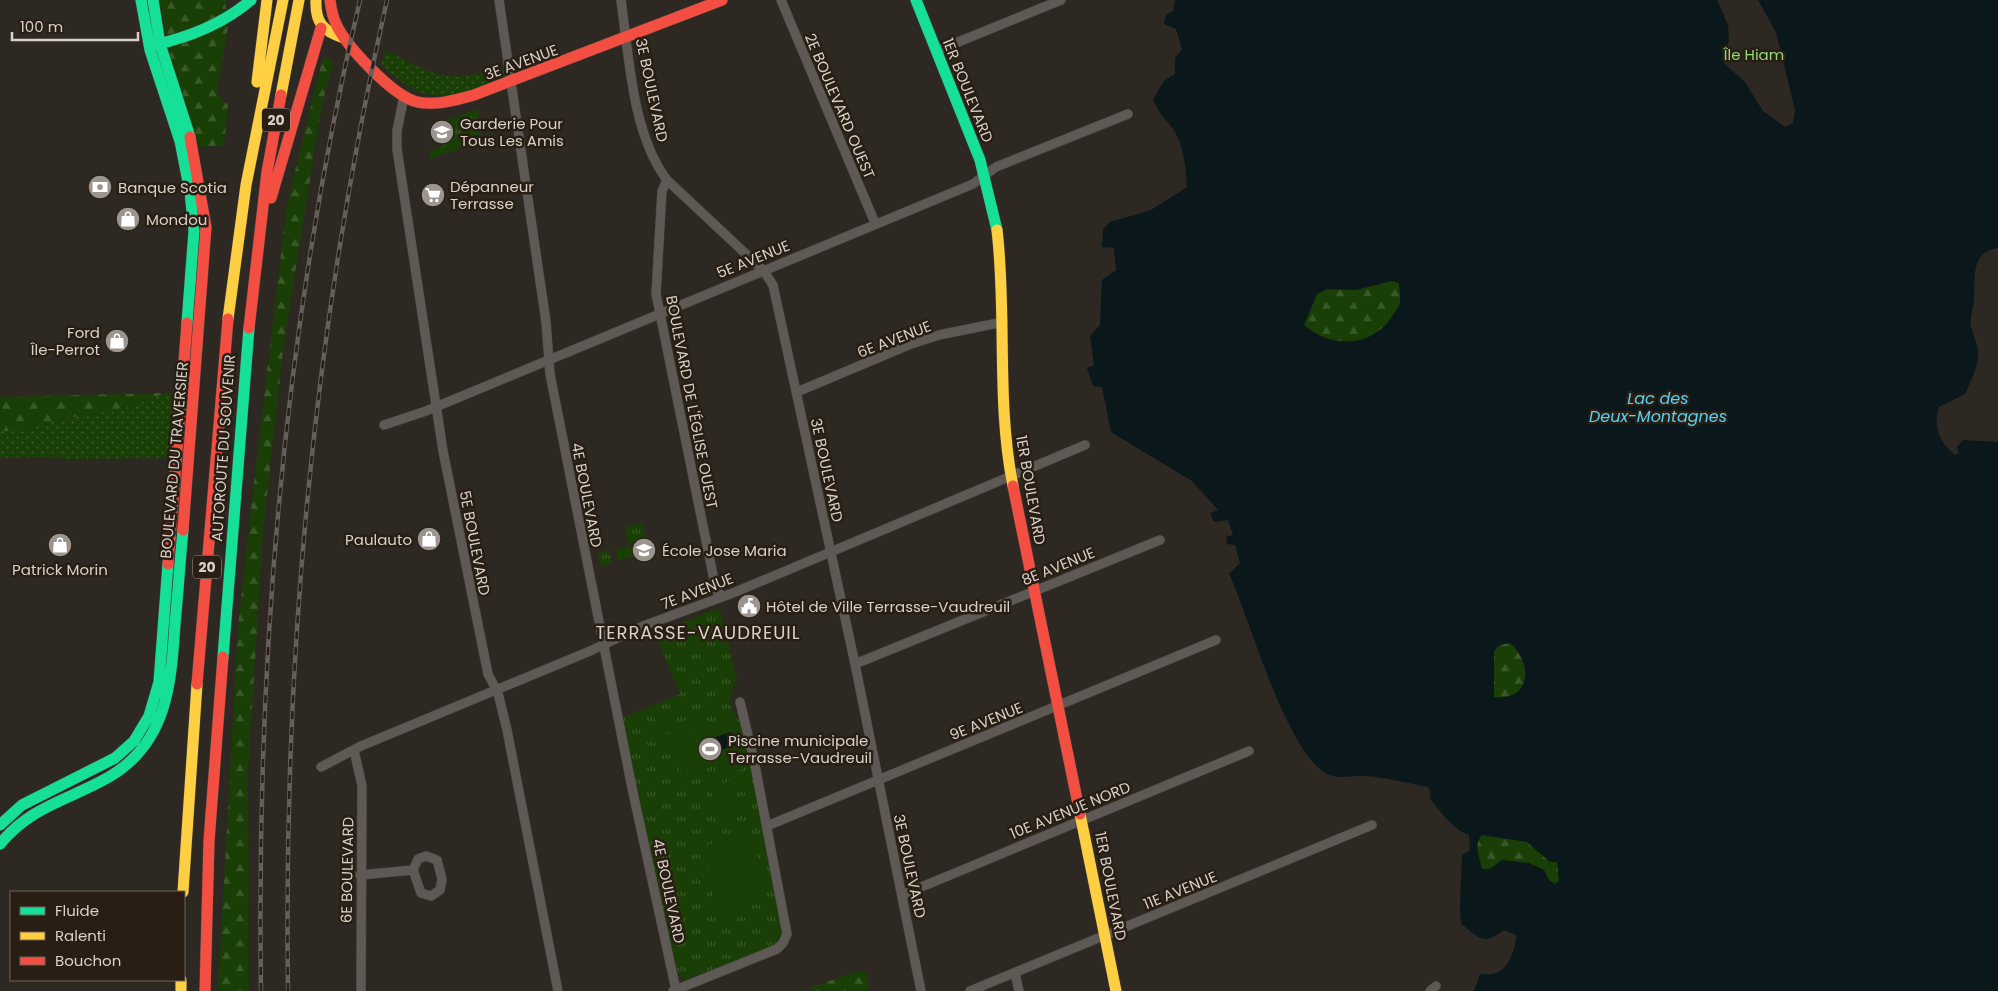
<svg xmlns="http://www.w3.org/2000/svg" width="1998" height="991" viewBox="0 0 1998 991" font-family="Poppins,sans-serif">
  <defs>
    <pattern id="grass-dots" width="8" height="8" patternUnits="userSpaceOnUse" patternTransform="scale(1.25)"><rect width="8" height="8" fill="#193e06"/><path d="M2 2h.1M6 6h.1" fill="none" stroke="#3a5929" stroke-width="1.8" stroke-linecap="round"/></pattern>
    <pattern id="forest-firs" width="22" height="20" patternUnits="userSpaceOnUse" patternTransform="scale(1.25)"><rect width="22" height="20" fill="#193e06"/><path d="M5 1l3.5 6h-7zM16 11l3.5 6h-7z" fill="#3a5929"/></pattern>
    <pattern id="park-tufts" width="24" height="20" patternUnits="userSpaceOnUse" patternTransform="scale(1.25)"><rect width="24" height="20" fill="#193e06"/><path d="M3 7l-1-3M5 7V3M7 7l1-3M15 17l-1-3M17 17v-4M19 17l1-3" fill="none" stroke="#3a5929"/></pattern>
  </defs>
  <rect width="100%" height="100%" fill="#2e2822"/>
  <path fill="url(#grass-dots)" d="M386,50C439,78 444,83 504,68L506,77C447,97 431,111 381,65Z
    M165,393H174L169,458L62,459L61,457L0,458V431H19L47,422L128,407Z"/>
  <path fill="url(#forest-firs)" d="M159,0H228L225,3L229,21L217,93L228,105L224,145L199,147L169,53Z
    M323,57L331,59L333,66L322,104L284,342L263,531L248,774L249,991H218L238,627L258,447L287,204Z
    M1392,281L1399,283C1399,289 1401,296 1400,302C1400,306 1395,312 1393,315C1373,348 1331,349 1303,325L1317,294L1327,289L1356,290Z
    M165,393L128,407L47,422L19,431H0V397Z
    M1510,643C1532,663 1532,702 1494,697V652C1497,645 1502,644 1510,643Z
    M1482,835L1527,842L1557,862L1560,881L1556,884L1549,881L1544,870L1497,864L1490,869H1482C1479,857 1473,845 1482,835Z
    M857,971L866,972L870,991H811L810,988Z"/>
  <path fill="url(#park-tufts)" d="M478,109L483,140L431,159L428,151L444,145L436,123Z
    M642,523L646,539L628,543L625,527Z
    M652,540L655,554L641,557L638,543Z
    M632,545L634,557L618,560L615,549Z
    M609,550L612,564L600,566L598,553Z
    M715,609H720L737,679C729,694 726,709 741,722L750,758L783,931L778,942L773,947L684,980L676,971L622,718L680,694L655,634Z"/>
  <path fill="#193e06" d="M664,710L672,731L660,735L653,714Z
    M737,723L747,755L683,776L672,743L693,737L691,731L707,726L710,732Z
    M740,762L742,769L720,776L718,770Z
    M738,778L743,791L714,801L710,788Z
    M745,796L749,809L720,819L716,806Z
    M752,833L766,902L717,915L703,846Z"/>
  <path fill="#0a171b" fill-rule="evenodd" d="M1175,0H1717L1728,25L1729,41L1723,58L1724,63L1745,82L1763,111L1785,127L1793,123L1795,110L1776,32L1758,0H1998V248C1969,253 1976,278 1974,301C1973,309 1969,319 1971,327C1974,338 1979,346 1978,357C1977,369 1970,383 1965,394L1939,407C1933,427 1939,442 1955,455L1959,453L1957,447L1963,440L1998,442V991H1474L1480,974C1485,974 1492,975 1496,973C1510,968 1516,947 1516,935L1504,930C1484,946 1480,938 1461,924L1460,907L1462,855L1470,850L1469,835C1453,830 1441,812 1430,799L1431,793L1428,787C1407,783 1385,777 1364,776C1354,775 1343,779 1333,776C1289,766 1249,614 1229,574L1240,563L1235,545L1227,544L1226,537L1233,535L1228,520L1214,522L1210,513L1218,510L1192,481L1111,432L1102,387L1093,386L1087,368L1094,365L1090,336L1100,325L1102,280L1116,270L1114,248L1102,247L1103,230L1110,222L1151,210L1187,187C1186,170 1184,147 1175,132C1167,119 1160,117 1153,99L1164,81L1175,74V58L1182,49L1176,29L1164,24L1166,15L1173,11ZM1392,281L1399,283C1399,289 1401,297 1400,302C1400,306 1395,312 1393,315C1373,348 1331,349 1304,325L1317,294L1327,289L1356,290ZM1510,643C1533,662 1532,702 1494,697V652C1497,645 1502,644 1510,643ZM1482,835L1527,842L1550,862H1557L1559,881L1555,884L1549,880L1544,870L1529,863L1502,860L1490,869H1482C1479,857 1473,845 1482,835Z
    M731,732L735,745L706,755L701,742Z"/>
  <g fill="none" stroke-linecap="round" stroke-linejoin="round">
    <g stroke="#48433d" stroke-width="10">
      <path id="street" d="M499,0L546,322L550,374L632,788L676,990
        M621,0C629,56 632,134 667,180L763,270L773,285L855,664L921,991
        M781,0L875,223
        M936,51L1061,0
        M404,96L397,131V149L443,451L488,674L498,693L507,730L558,991
        M667,180L662,191L656,294L716,590L722,596
        M797,392L911,344L939,335L1003,322
        M384,425L426,411L973,184L996,167L1128,114
        M855,664L1160,540
        M354,750L362,786L361,991
        M321,767L361,746L590,651L643,626L733,593L1085,445
        M767,826L1216,640
        M426,856L437,860L442,879L440,890L431,896L421,893L413,870L418,859Z
        M360,875L413,870
        M902,895L1249,751
        M1015,973L1019,991
        M673,991L777,949L783,943L787,934L754,760L740,702
        M970,991L1372,825
        M1430,991L1436,986"/>
    </g>
    <g stroke="#48433d" stroke-width="12">
      <path id="fast" d="M141,0L150,50L180,141L190,192L194,231L187,323
        M153,0L160,44L190,137
        M916,0L980,160L997,230
        M154,45C190,37 223,24 251,0
        M223,657L249,328
        M0,825L22,805L115,758L134,741L149,716L159,682L168,564
        M0,844C31,806 69,800 109,777C167,743 171,685 175,624C178,593 180,561 183,530"/>
    </g>
    <g stroke="#48433d" stroke-width="12">
      <path id="slow" d="M316,0C315,23 323,31 344,38
        M257,82L267,0
        M281,95L299,0
        M997,230C1007,314 996,402 1013,486
        M228,319L246,185L283,0
        M1080,814L1116,991
        M183,892L197,684
        M181,980V991"/>
    </g>
    <g stroke="#48433d" stroke-width="12">
      <path id="jam" d="M330,0C331,9 333,18 337,26C348,48 393,96 417,102C436,106 456,100 474,95L722,0
        M271,198L321,28
        M249,328L267,172L281,95
        M1013,486L1080,814
        M183,530L206,227L190,137
        M168,564L187,323
        M197,684L228,319
        M205,991L209,841L223,657"/>
    </g>
    <use href="#street" stroke="#5e5955" stroke-width="9"/>
    <use href="#fast" stroke="#16e098" stroke-width="11"/>
    <use href="#slow" stroke="#ffcf43" stroke-width="11"/>
    <use href="#jam" stroke="#f24e42" stroke-width="11"/>
    <g stroke="#645f5a" stroke-width="4.5">
      <path id="rail" d="M261,991C256,660 284,323 360,0
        M288,991C283,659 314,324 387,0"/>
    </g>
    <use href="#rail" stroke="#291e13" stroke-width="2.5" stroke-dasharray="8" stroke-linecap="butt"/>
  </g>
  <defs>
    <g id="school-disc" transform="scale(1.25)"><circle r="9.5" fill="#9c958f" stroke="#291e13"/><path d="M0-5L7-2L0 1L-7-2ZM-4 1L0 2.5L4 1V4Q0 6-4 4Z" fill="#fff"/></g>
    <g id="bank-disc" transform="scale(1.25)"><circle r="9.5" fill="#9c958f" stroke="#291e13"/><path d="M-6-4H6V4H-6ZM0-2.3a2.3 2.3 0 1 0 0 4.6a2.3 2.3 0 1 0 0-4.6Z" fill="#fff"/></g>
    <g id="supermarket-disc" transform="scale(1.25)"><circle r="9.5" fill="#9c958f" stroke="#291e13"/><path d="M-6-5.5h2.5l.6 2H6L4.5 2H-2.5L-4.4-4H-6ZM-1.5 3.2a1.3 1.3 0 1 0 .1 0ZM3 3.2a1.3 1.3 0 1 0 .1 0Z" fill="#fff"/></g>
    <g id="shop-disc" transform="scale(1.25)"><circle r="9.5" fill="#9c958f" stroke="#291e13"/><path d="M-5-2.5h2.3a2.7 3.5 0 0 1 5.4 0H5L5.5 6h-11ZM-1.5-2.5h3a1.5 2.3 0 0 0-3 0Z" fill="#fff"/></g>
    <g id="civic-disc" transform="scale(1.25)"><circle r="9.5" fill="#9c958f" stroke="#291e13"/><path d="M-.6-6.5H3V-4.5H.6V-3L4-1V1h2V6H-6V1h2V-1L-.6-3ZM-1.2 2.5V6h2.4V2.5Z" fill="#fff"/></g>
    <g id="stadium-disc" transform="scale(1.25)"><circle r="9.5" fill="#9c958f" stroke="#291e13"/><path d="M0-5a6.5 5 0 1 0 0 10a6.5 5 0 1 0 0-10ZM-3.5-1.8h7v3.6h-7Z" fill="#fff"/></g>
  </defs>
  <g fill-rule="evenodd">
    <use href="#school-disc" x="442" y="132"/>
    <use href="#bank-disc" x="100" y="187"/>
    <use href="#supermarket-disc" x="433" y="195"/>
    <use href="#shop-disc" x="128" y="219"/>
    <use href="#shop-disc" x="117" y="341"/>
    <use href="#shop-disc" x="429" y="539"/>
    <use href="#shop-disc" x="60" y="545"/>
    <use href="#school-disc" x="644" y="550"/>
    <use href="#civic-disc" x="749" y="606"/>
    <use href="#stadium-disc" x="710" y="749"/>
  </g>
  <g text-anchor="middle" dominant-baseline="central" stroke-width="5" stroke-linejoin="round" paint-order="stroke">
    <g fill="#291e13" stroke="#a49b92" stroke-width="1">
      <rect x="262" y="108.5" width="28" height="23" rx="4"/>
      <rect x="193" y="555.5" width="28" height="23" rx="4"/>
    </g>
    <g font-size="14" font-weight="bold" fill="#d8d0c9">
      <text x="276" y="120">20</text>
      <text x="207" y="567">20</text>
    </g>
    <g font-size="15" fill="#91db78" stroke="#291e13">
      <text x="1754" y="54">Île Hiam</text>
    </g>
    <g font-size="15" fill="#d8d0c9" stroke="#291e13">
      <text transform="translate(521 62) rotate(-20)">3E AVENUE</text>
      <text transform="translate(652 90) rotate(78)">3E BOULEVARD</text>
      <text transform="translate(968 90) rotate(68)">1ER BOULEVARD</text>
      <text transform="translate(840 106) rotate(67)">2E BOULEVARD OUEST</text>
      <text transform="translate(753 259) rotate(-22)">5E AVENUE</text>
      <text transform="translate(894 339) rotate(-21)">6E AVENUE</text>
      <text transform="translate(692 402) rotate(79)">BOULEVARD DE L'ÉGLISE OUEST</text>
      <text transform="translate(223 448) rotate(-86)">AUTOROUTE DU SOUVENIR</text>
      <text transform="translate(174 460) rotate(-85)">BOULEVARD DU TRAVERSIER</text>
      <text transform="translate(827 470) rotate(78)">3E BOULEVARD</text>
      <text transform="translate(1031 490) rotate(80)">1ER BOULEVARD</text>
      <text transform="translate(587 495) rotate(79)">4E BOULEVARD</text>
      <text transform="translate(475 543) rotate(79)">5E BOULEVARD</text>
      <text transform="translate(1058 566) rotate(-22)">8E AVENUE</text>
      <text transform="translate(697 591) rotate(-21)">7E AVENUE</text>
      <text transform="translate(986 721) rotate(-22)">9E AVENUE</text>
      <text transform="translate(1070 810) rotate(-22)">10E AVENUE NORD</text>
      <text transform="translate(910 866) rotate(78)">3E BOULEVARD</text>
      <text transform="translate(347 870) rotate(-89)">6E BOULEVARD</text>
      <text transform="translate(1111 886) rotate(79)">1ER BOULEVARD</text>
      <text transform="translate(1180 890) rotate(-22)">11E AVENUE</text>
      <text transform="translate(669 891) rotate(78)">4E BOULEVARD</text>
    </g>
    <g font-size="15" fill="#d8d0c9" stroke="#291e13" text-anchor="start">
      <text x="460" y="123">Garderie Pour<tspan x="460" dy="17">Tous Les Amis</tspan></text>
      <text x="450" y="186">Dépanneur<tspan x="450" dy="17">Terrasse</tspan></text>
      <text x="118" y="187">Banque Scotia</text>
      <text x="146" y="219">Mondou</text>
      <text x="100" y="332" text-anchor="end">Ford<tspan x="100" dy="17">Île-Perrot</tspan></text>
      <text x="412" y="539" text-anchor="end">Paulauto</text>
      <text x="662" y="550">École Jose Maria</text>
      <text x="60" y="569" text-anchor="middle">Patrick Morin</text>
      <text x="766" y="606">Hôtel de Ville Terrasse-Vaudreuil</text>
      <text x="728" y="740">Piscine municipale<tspan x="728" dy="17">Terrasse-Vaudreuil</tspan></text>
    </g>
    <g font-size="16" font-style="italic" fill="#53d3f5" stroke="#291e13">
      <text x="1658" y="398">Lac des<tspan x="1658" dy="18">Deux-Montagnes</tspan></text>
    </g>
    <g font-size="18" letter-spacing="1" fill="#d8d0c9" stroke="#291e13">
      <text x="698" y="632">TERRASSE-VAUDREUIL</text>
    </g>
  </g>
  <rect x="10" y="891" width="175" height="90" fill="#291e13" stroke="#6f655c"/>
  <rect x="20" y="907" width="25" height="8" fill="#16e098" stroke="#6f655c"/>
  <text x="55" y="916" font-size="15" fill="#d8d0c9">Fluide</text>
  <rect x="20" y="932" width="25" height="8" fill="#ffcf43" stroke="#6f655c"/>
  <text x="55" y="941" font-size="15" fill="#d8d0c9">Ralenti</text>
  <rect x="20" y="957" width="25" height="8" fill="#f24e42" stroke="#6f655c"/>
  <text x="55" y="966" font-size="15" fill="#d8d0c9">Bouchon</text>
  <path d="M12 32v8h126v-8" fill="none" stroke="#d8d0c9" stroke-width="2.5"/>
  <text x="20" y="32" font-size="15" fill="#d8d0c9" stroke="#291e13" stroke-width="4" paint-order="stroke">100 m</text>
</svg>
